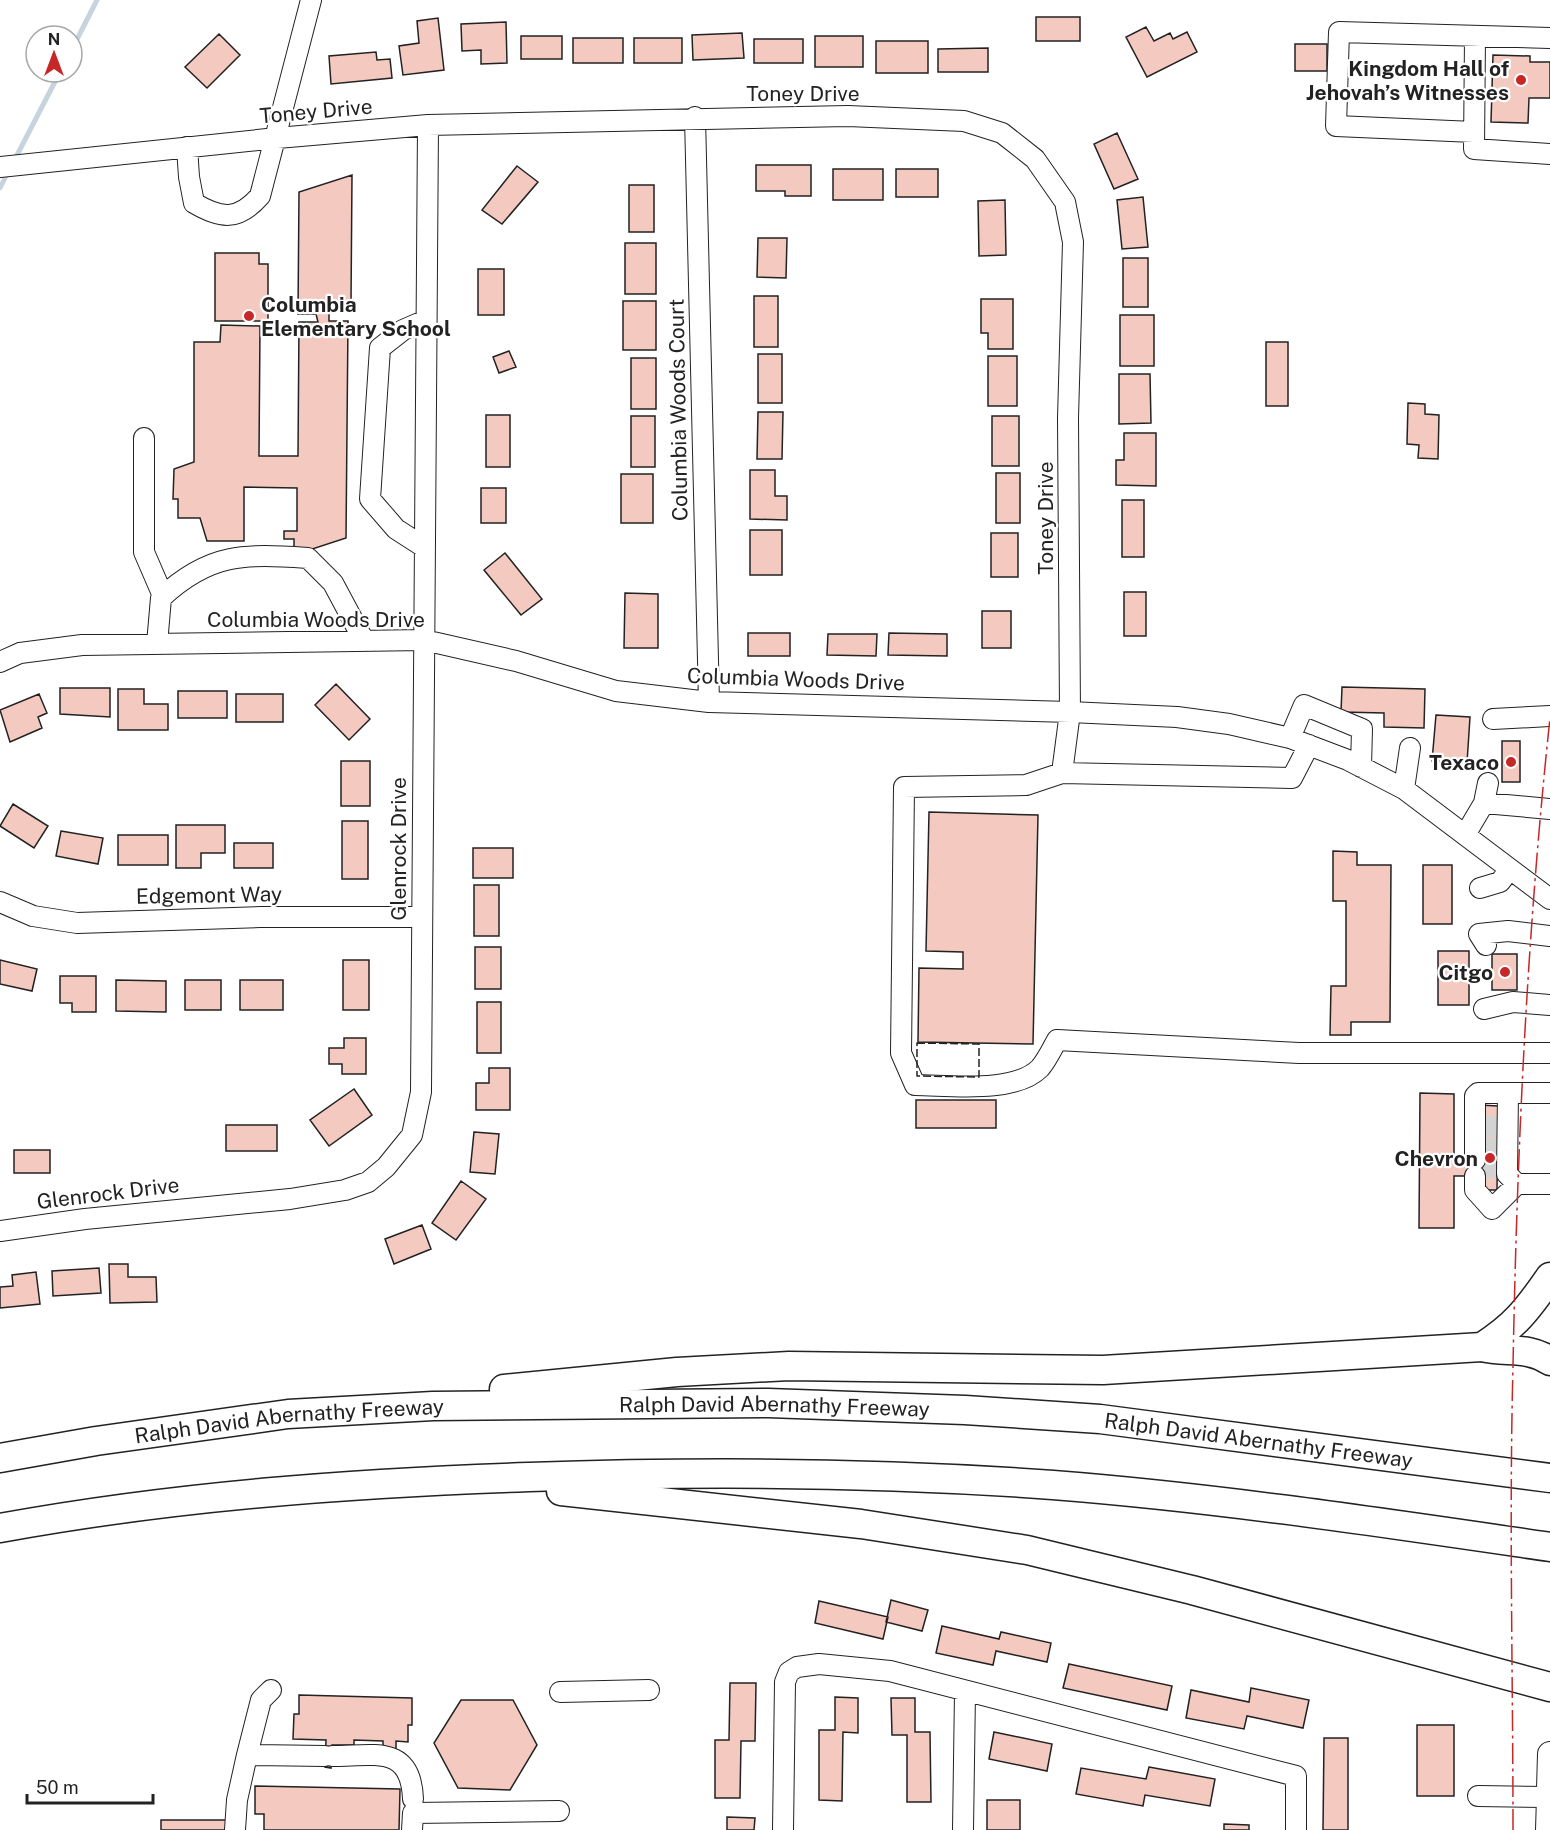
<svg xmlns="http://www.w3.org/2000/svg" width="1550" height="1830" viewBox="0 0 1550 1830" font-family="'Public Sans',sans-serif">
  <rect width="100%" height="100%" fill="#fff"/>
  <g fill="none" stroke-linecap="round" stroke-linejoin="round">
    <path stroke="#c7d3dd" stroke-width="5" d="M72,49L97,0
      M14,161L60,72
      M0,188L8,172"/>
  </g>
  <path fill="#f3c9c0" stroke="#222" stroke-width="1.5" d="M1036,17H1080V41H1036Z
    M438,18L444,70L403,75L399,46L419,43L417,21Z
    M506,22L507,63L481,64V50L462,51L461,24Z
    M1146,27L1154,41L1170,33L1173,39L1187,32L1197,52L1147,77L1126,37Z
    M742,33L744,58L693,60L692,35Z
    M219,34L240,55L207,88L185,67Z
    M521,36H562V59H521Z
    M815,36H863V67H815Z
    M573,38H623V63H573Z
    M634,38H682V63H634Z
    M754,39H803V63H754Z
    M876,41H928V73H876Z
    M1295,44H1327V71H1295Z
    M988,48V72H938V49Z
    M376,52L377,60L390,59L392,78L331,84L329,56Z
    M1493,55L1530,56V62H1550V98H1529L1528,123L1491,122Z
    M1117,133L1138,179L1114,189L1094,144Z
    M756,165H811V196H785V191H756Z
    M517,166L538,182L502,224L482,210Z
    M833,169H883V200H833Z
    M896,169H938V197H896Z
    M352,175L351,304H329V321H348L346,538L294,555V539H284V531H297V488L244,487V541H207L200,518H178V499H173L174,469L194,462V342H220L221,325L260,326L259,456H298L299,322H318L316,314H298L299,192Z
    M629,185H654V232H629Z
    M1143,197L1148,247L1122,249L1117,200Z
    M1005,200L1006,255L979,256L978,201Z
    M758,238H787L786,278L757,277Z
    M625,243H656V294H625Z
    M215,253H259V264H268V321H215Z
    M1123,258H1148V307H1123Z
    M478,269H504V315H478Z
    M754,296H778V347H754Z
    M981,299H1013V349H988V333H981Z
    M623,301H656V350H623Z
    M1120,315H1154V366H1120Z
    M1266,342H1288V406H1266Z
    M509,351L516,367L499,373L493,357Z
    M758,354H782V403H758Z
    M988,356H1017V406H988Z
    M631,358H656V409H631Z
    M1119,374H1150L1151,423L1119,424Z
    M1408,403L1425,404V414L1439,415L1438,459L1418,458L1419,445L1407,444Z
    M758,412H783L782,459H757Z
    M486,415H510V467H486Z
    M631,416H655V467H631Z
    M992,416H1019V466H992Z
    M1124,433H1156V486L1116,485V460H1124Z
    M750,470H775V496H787V520L750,519Z
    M996,473H1020V523H996Z
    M621,474H653V523H621Z
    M481,488H506V523H481Z
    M1122,500H1144V557H1122Z
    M750,530H782V575H750Z
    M991,533H1018V577H991Z
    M505,553L542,599L521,615L484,570Z
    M1124,592H1146V636H1124Z
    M625,593L658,594V648H624Z
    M982,611H1011V648H982Z
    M748,633H790V656H748Z
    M889,633L947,634V656L888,655Z
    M828,634H877L876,656L827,655Z
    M336,684L370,719L349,740L315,705Z
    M1342,687L1425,689L1424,728L1384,727V713L1341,712Z
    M60,688H110V717L60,714Z
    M118,689H144V704H168V730H118Z
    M178,691H227V718H178Z
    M39,694L47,713L38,717L42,728L10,742L0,710Z
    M236,694H283V722H236Z
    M1436,715L1470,717L1467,763L1432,761Z
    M1502,741H1520V782H1502Z
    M341,761H370V806H341Z
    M13,804L48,826L34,848L0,826Z
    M929,812L1038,815L1033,1044L918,1042L919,968L963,969V952L926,951Z
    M342,821H368V879H342Z
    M176,825H225V853H201V868H176Z
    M61,831L103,838L98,864L56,856Z
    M118,835H168V865H118Z
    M234,843H273V868H234Z
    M473,848H513V878H473Z
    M1333,851L1357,852V865H1391L1390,1022H1351V1035H1330L1331,986H1346V901H1333Z
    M1423,865H1452V924H1423Z
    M474,885H499V936H474Z
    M475,947H501V989H475Z
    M1438,951H1469V1005H1438Z
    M1492,954H1517V990H1492Z
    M0,960L37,969L32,991L0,984Z
    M343,960H369V1010H343Z
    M60,976H96V1012H72V1003H60Z
    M116,980L166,981V1012L116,1011Z
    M185,980H221V1010H185Z
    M240,980H283V1010H240Z
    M477,1002H501V1053H477Z
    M344,1038H366V1074H342V1064H329V1048H344Z
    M489,1068H510V1110H476V1083H489Z
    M354,1089L372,1115L329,1146L310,1120Z
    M1420,1093L1454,1094V1160H1479V1105L1498,1106L1497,1190H1480V1176H1454V1228H1419Z
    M916,1100H996V1128H916Z
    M226,1125H277V1151H226Z
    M474,1132L499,1134L495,1174L470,1172Z
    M14,1150H50V1173H14Z
    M461,1181L486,1199L456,1240L432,1223Z
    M422,1225L431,1249L394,1264L385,1239Z
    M109,1264H128V1277H156L157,1302L110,1303Z
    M99,1268L101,1293L53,1296L52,1271Z
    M36,1272L40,1304L0,1308V1287L13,1286L12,1275Z
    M891,1600L928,1610L922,1631L886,1622Z
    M819,1601L888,1617L883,1639L815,1623Z
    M942,1626L999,1639L1001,1632L1051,1643L1047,1662L996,1651L993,1665L936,1653Z
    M1069,1664L1172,1686L1167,1710L1063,1688Z
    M730,1683H756L755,1741H741L740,1798H715V1740H729Z
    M1251,1688L1309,1700L1303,1728L1247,1716L1244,1729L1186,1718L1191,1690L1249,1702Z
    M299,1695L412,1698V1725H408V1742L396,1741V1749L383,1748V1741L354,1740V1745H332L331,1768L325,1767L326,1740L293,1739L294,1714H299Z
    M835,1697L858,1698V1733L843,1732L842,1801L819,1800V1730H835Z
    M891,1698H915V1732H930L931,1802H907V1735H892Z
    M461,1700H513L537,1745L510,1790L458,1788L434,1743Z
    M1417,1725H1454V1796H1417Z
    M994,1732L1052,1744L1047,1771L989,1759Z
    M1324,1738H1348V1830H1323Z
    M1149,1767L1215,1779L1210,1806L1145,1795L1143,1806L1076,1794L1081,1768L1146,1779Z
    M255,1786L400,1789L399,1830H264V1814H255Z
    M987,1800H1020V1830H987Z
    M727,1817L755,1818L754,1830H727Z
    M161,1820H228V1830H161Z
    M1224,1824L1249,1825V1830H1224Z"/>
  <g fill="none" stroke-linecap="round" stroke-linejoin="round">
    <path stroke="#d3d3d3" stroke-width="20" stroke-dasharray="20 10" stroke-linecap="butt" d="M1480,1126H1497
      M1479,1147H1497
      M1475,1168H1497"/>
    <g stroke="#222" stroke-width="22">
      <path id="minor" d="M1475,37L1474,149L1550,154
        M695,117L709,702
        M1474,132L1336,126L1339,32L1550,38
        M187,147L189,177L194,203C221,219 238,221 260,196L311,0
        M0,167L277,138L428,125L848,116L964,121L1002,133L1035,159L1065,202L1073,242L1068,418L1070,712L1062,773
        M144,438V552L163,596
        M424,547L396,529L370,499L380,348L403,330L426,320
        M157,644L161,598C210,552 245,554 308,558L333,583L364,641
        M0,662L20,653L82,645L424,640L516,661L616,691L709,702L1070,712L1177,717L1229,724L1290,738L1348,760L1404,789L1550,899
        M1493,719L1550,716
        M1290,738L1304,705L1362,729L1361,767
        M1309,745L1292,778L1062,773L1026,785L904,787L901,1053L915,1085C948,1085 1015,1094 1040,1068C1047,1060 1052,1049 1057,1040L1299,1053H1550
        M1404,789L1410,748
        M1484,803L1550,809
        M1465,835L1484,803L1488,783
        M1480,888L1500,882L1510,869
        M0,902L33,916L77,923L260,917H422
        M1486,945L1479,934L1508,931L1550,936
        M1484,1009L1513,1002L1550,1005
        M1508,1093L1507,1174L1517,1184
        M1475,1160V1096L1478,1093H1550
        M1475,1176V1190L1492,1209L1517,1184H1550
        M0,1231L85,1219L290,1199L345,1190L368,1182L386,1167L412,1135L421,1092L428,125
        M560,1692L649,1690
        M247,1755L261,1700L271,1690
        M332,1756C374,1756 411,1744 413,1799
        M1478,1796L1549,1797L1550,1789
        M235,1830L237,1800L247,1755L325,1756
        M412,1830L413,1813L559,1811
        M783,1830L785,1682L789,1672L797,1667L819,1664L890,1671L1296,1776V1830
        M963,1830L965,1692"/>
    </g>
    <g stroke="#222" stroke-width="26">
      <path id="major" d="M1549,1789L1550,1754
        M1548,1830L1549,1797"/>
    </g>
    <g stroke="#222" stroke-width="31">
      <g id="highway">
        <path d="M1482,1347C1506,1353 1528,1346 1550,1361"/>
        <path d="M504,1389L677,1372L789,1366L1103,1370L1482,1347C1515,1326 1528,1309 1550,1277"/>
        <path id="s1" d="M0,1458L96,1441L288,1414L433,1406L768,1403L965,1410L1100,1419L1550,1478"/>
        <path d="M561,1491L861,1524L1027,1550L1192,1590L1550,1687"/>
        <path d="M0,1528C175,1496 352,1483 529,1477C704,1471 878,1472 1053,1485C1219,1498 1385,1523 1550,1547"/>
      </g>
    </g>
    <use href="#minor" stroke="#fff" stroke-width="20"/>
    <use href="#major" stroke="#fff" stroke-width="24"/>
    <use href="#highway" stroke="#fff" stroke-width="28"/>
    <path stroke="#222" stroke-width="1.5" stroke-dasharray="8 3" stroke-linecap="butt" d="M917,1043L979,1044V1077L917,1076Z"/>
    <path stroke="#c62828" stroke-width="1.5" stroke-dasharray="21 4.5 3 4.5" stroke-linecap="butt" d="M1513,1830C1513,1675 1509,1520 1513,1366C1517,1150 1527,933 1550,718"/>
  </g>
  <g fill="#c62828" stroke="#fff" stroke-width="2">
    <circle cx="1521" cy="80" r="6"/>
    <circle cx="249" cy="316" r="6"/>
    <circle cx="1511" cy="762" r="6"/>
    <circle cx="1505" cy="972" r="6"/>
    <circle cx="1490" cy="1158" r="6"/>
  </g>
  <g text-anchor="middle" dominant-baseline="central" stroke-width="4.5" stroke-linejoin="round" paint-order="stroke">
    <g font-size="21" font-weight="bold" fill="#222" stroke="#fff" text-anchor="end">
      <text x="1509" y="68">Kingdom Hall of<tspan x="1509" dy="24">Jehovah’s Witnesses</tspan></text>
      <text x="261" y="304" text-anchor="start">Columbia<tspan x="261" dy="24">Elementary School</tspan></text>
      <text x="1499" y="762">Texaco</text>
      <text x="1493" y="972">Citgo</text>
      <text x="1478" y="1158">Chevron</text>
    </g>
    <g font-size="21" fill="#222" stroke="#fff">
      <text x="803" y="93">Toney Drive</text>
      <text transform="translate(316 111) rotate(-5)">Toney Drive</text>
      <text transform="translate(678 410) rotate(-91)">Columbia Woods Court</text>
      <text transform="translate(1045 518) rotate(-90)">Toney Drive</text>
      <text x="316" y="619">Columbia Woods Drive</text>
      <text transform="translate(796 679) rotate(2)">Columbia Woods Drive</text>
      <text transform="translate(398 849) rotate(-90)">Glenrock Drive</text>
      <text transform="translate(209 895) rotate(-1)">Edgemont Way</text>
      <text transform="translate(108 1193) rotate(-7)">Glenrock Drive</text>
      <text stroke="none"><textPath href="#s1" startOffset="778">Ralph David Abernathy Freeway</textPath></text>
      <text stroke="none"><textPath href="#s1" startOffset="292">Ralph David Abernathy Freeway</textPath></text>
      <text stroke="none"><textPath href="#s1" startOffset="1264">Ralph David Abernathy Freeway</textPath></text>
    </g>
  </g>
  <g transform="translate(54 54)"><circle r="28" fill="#ffffff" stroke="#a7a7a7" stroke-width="1.5"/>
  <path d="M0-4.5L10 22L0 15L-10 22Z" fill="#c62828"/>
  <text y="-9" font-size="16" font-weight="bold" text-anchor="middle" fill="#222222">N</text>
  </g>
  <path d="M27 1794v9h126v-9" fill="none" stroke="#222222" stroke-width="3"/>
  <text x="36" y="1794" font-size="18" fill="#222222" stroke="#ffffff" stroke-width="4.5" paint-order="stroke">50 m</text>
</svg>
